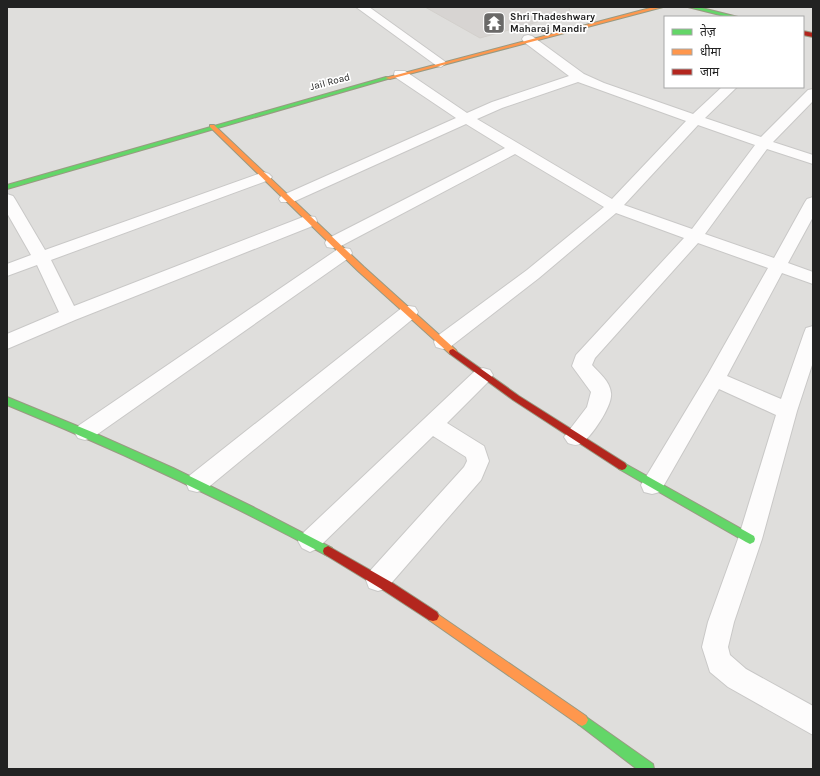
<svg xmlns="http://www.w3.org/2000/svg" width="820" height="776" viewBox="0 0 820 776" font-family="Karla,'Noto Sans Devanagari',sans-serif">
  <rect width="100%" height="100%" fill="#f0eeeb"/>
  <path fill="#dfdedc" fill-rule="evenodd" d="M7,7H813V769H7ZM665,17H803V87H665Z"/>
  <path fill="#d7d4d2" stroke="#d3d0cc" d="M425,7H569L570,13L480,38Z"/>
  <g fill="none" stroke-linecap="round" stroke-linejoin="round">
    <g stroke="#c9c8c7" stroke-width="2">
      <path id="street" d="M356,7H369L447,63L441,67L437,66Z
        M528,35L532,36L584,74L604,83L693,114L722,87H737L705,118L761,137L808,90L813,89V101L773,142L813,155V164L767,149L705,234L774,258L805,202L807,199L813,197V217L788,263L813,272V284L782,273L727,376L781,399L804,333L806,328L813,326V362L797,411L762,539L734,622L728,647L730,655L746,669L813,706V735L728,687L710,672L702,647L708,622L738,539L776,415L719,389L660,492L652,494L644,492L641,485L708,374L768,268L698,243L595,358L592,365C599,373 610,381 611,393C613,405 592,436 582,443C577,446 573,445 568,443L564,437L587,407L591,392L572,366L576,355L684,238L616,213L539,278L450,347L443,349L436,347L434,342L436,337L527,270L604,207L515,154L339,247L333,248L327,247L325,243L327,239L505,148L466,124L293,202H281L279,199L281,196L456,118L395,77L394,74L395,71H405L467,113L492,102L569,76L524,42L522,39L524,36ZM578,82L686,121L612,199L477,119L502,108ZM698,125L755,145L692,229L624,205Z
        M264,172L269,174L272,177L269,180L51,260L74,306L303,217L309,216L315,217L317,221L315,225L75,320L7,349V334L59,312L37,265L7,276V264L31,255L7,213V194L13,196L15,199L45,250Z
        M344,248L350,249L352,253L350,257L92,438L85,440L78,438L74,432L78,426L338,249Z
        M409,306L415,307L418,312L415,317L205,490L197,492L189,490L186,483L189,476L403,307Z
        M483,368L490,370L493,375L490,380L447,423L484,446L489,461L481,480L387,588L378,591L369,588L366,580L369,572L464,467L467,461L466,457L433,436L318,548L310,552L302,548L298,541L302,534L476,370Z"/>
    </g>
    <g stroke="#999a82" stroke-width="2">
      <path id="fast" d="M688,7H698L738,17H728Z
        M386,77L391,78L7,189V185Z
        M7,397L92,432L173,468L253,507L332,548L333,551L332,554L328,556L324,554C221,499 115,449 7,405Z
        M622,462L754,536L755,539L754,542L750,544L746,542L619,469L617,466L619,463Z
        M582,714L653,764L654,769H637L578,724L576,720L578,716Z"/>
    </g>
    <g stroke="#999a82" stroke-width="2">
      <path id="slow" d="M654,7H663L390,79L385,78Z
        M210,125H214L364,267L456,350L457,352L456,354H450L358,271L210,127Z
        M433,611L586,716L588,720L586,724L582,726L578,724L429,620L427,616L429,612Z"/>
    </g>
    <g stroke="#999a82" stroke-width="2">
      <path id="jam" d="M803,31L813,33V37L803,35Z
        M453,349L519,396L625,463L627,466L625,469L622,470L619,469L513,400L450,354L449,352L450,350Z
        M328,546L391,582L437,612L439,616L437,620L433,621L429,620L383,590L324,554L323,551L324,548Z"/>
    </g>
    <use href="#street" fill="#fdfcfc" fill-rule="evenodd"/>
    <use href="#fast" fill="#63d668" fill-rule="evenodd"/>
    <use href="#slow" fill="#ff974d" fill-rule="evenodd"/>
    <use href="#jam" fill="#b3261e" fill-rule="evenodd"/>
  </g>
  <defs>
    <g id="temple-square" transform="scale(1.15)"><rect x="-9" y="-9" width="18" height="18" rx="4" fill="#6a6968" stroke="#fff"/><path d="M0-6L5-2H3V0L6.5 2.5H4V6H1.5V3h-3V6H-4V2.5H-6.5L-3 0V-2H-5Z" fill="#fff"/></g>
  </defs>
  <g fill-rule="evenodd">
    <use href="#temple-square" x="494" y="23"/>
  </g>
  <g text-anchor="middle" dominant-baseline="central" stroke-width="3.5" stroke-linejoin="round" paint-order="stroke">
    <g font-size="10" font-weight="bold" fill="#222" stroke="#fff" text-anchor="start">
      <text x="510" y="17">Shri Thadeshwary<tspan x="510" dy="12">Maharaj Mandir</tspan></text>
    </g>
    <g font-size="10" fill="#222" stroke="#fff">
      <text transform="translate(330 82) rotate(-15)">Jail Road</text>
    </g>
  </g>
  <rect width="820" height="776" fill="none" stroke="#222222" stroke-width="16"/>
  <rect x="664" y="16" width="140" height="72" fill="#ffffff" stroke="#a7a7a7"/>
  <rect x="672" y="29" width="20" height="6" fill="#63d668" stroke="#a7a7a7"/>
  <text x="700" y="36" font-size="12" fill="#222222">तेज़</text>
  <rect x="672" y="49" width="20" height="6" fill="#ff974d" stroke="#a7a7a7"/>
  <text x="700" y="56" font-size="12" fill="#222222">धीमा</text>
  <rect x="672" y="69" width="20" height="6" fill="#b3261e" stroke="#a7a7a7"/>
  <text x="700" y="76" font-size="12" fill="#222222">जाम</text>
</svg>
